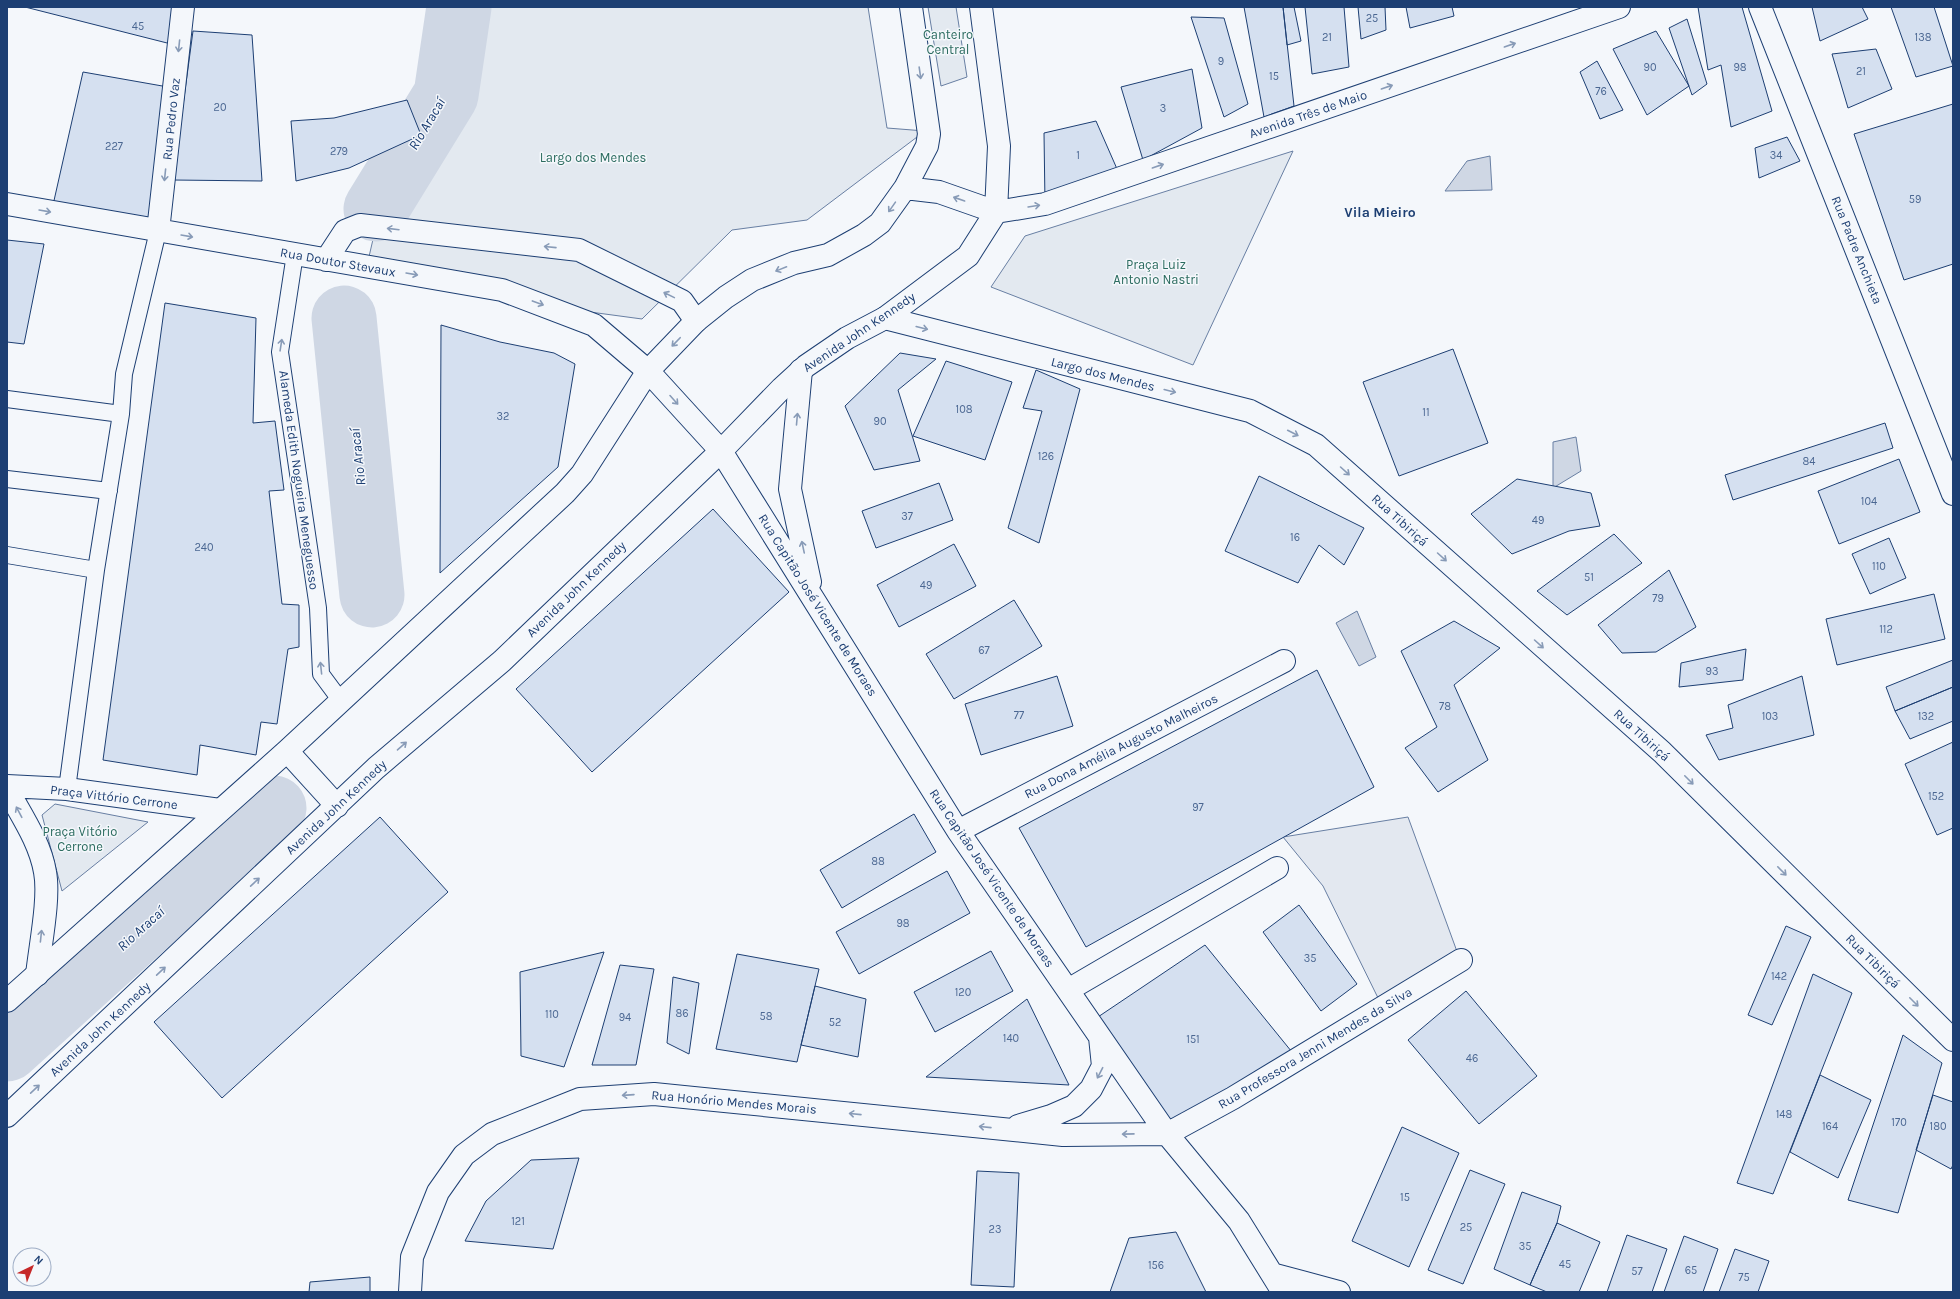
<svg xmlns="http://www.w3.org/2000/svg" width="1960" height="1299" viewBox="0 0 1960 1299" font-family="Karla,sans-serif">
  <rect width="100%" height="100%" fill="#f4f7fb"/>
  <path fill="#e3e9f0" stroke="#687fa3" d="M472,7H868L887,128L925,131L807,220L732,230L642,319L590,312L368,261L377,222L454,99Z
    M928,7H956L967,77L941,86Z
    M1293,151L1193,365L991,287L1025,236Z
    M55,804L148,822L62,891L42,815Z"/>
  <path fill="#e3e8f0" stroke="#687fa3" d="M1408,817L1459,957L1381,1004L1323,886L1283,837Z"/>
  <path fill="#cfd7e4" stroke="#687fa3" d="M1490,156L1492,190L1445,191L1467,161Z
    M1576,437L1581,471L1553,488V442Z
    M1357,611L1376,657L1359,666L1336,623Z"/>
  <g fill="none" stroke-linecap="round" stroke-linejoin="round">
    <path stroke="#cfd7e4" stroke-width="65" d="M376,209L446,95L459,7
      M344,318L372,595
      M7,1049L274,808"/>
  </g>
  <path fill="#d5e0f0" stroke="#1d3f73" d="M25,7H178L175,45Z
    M1244,7H1283L1294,106L1264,117Z
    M1283,7H1294L1301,41L1287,45Z
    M1305,7H1344L1349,67L1312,74Z
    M1358,7H1385L1386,30L1361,39Z
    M1406,7H1452L1454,16L1410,28Z
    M1698,7H1742L1772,111L1731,127L1721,65L1708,70Z
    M1812,7H1862L1868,19L1820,41Z
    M1891,7H1934L1953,66L1916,77Z
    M1191,17L1224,18L1248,104L1224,117Z
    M1687,19L1707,84L1692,95L1669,28Z
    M193,31L252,35L262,181L173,180Z
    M1656,31L1689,86L1647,115L1613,49Z
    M1876,49L1892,89L1848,108L1832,54Z
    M1597,61L1623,110L1600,119L1580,72Z
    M1192,69L1202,128L1143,160L1121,87Z
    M83,72L168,87L154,226L53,205Z
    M407,100L421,135L349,168L296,181L291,121L334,118Z
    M1953,104V264L1904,280L1854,134Z
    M1096,121L1121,178L1045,204L1044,133Z
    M1787,137L1800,161L1759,178L1755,148Z
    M7,240L44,244L24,344L7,342Z
    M165,303L256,318L253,423L275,421L284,490L269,491L282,604L299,605V647L288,649L277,724L261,722L256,755L200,745L197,775L103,760Z
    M441,325L500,342L554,353L575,364L558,467L440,573Z
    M1453,349L1488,443L1399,476L1363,382Z
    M900,353L936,359L898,390L920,461L874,470L845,406Z
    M946,361L1012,382L985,460L913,436Z
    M1036,370L1080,389L1039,543L1008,528L1042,411L1023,408Z
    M1885,423L1893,448L1733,500L1725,475Z
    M1899,459L1920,512L1839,544L1818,491Z
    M1259,476L1364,528L1344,565L1319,545L1298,583L1225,551Z
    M1517,479L1591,493L1600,526L1569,531L1512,554L1471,514Z
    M939,483L953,520L876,548L862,511Z
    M713,509L789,592L592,772L516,689Z
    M1614,534L1642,563L1567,615L1537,591Z
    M1889,538L1906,578L1870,594L1852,554Z
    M954,544L976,586L899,627L877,585Z
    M1669,570L1696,627L1656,652L1622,653L1598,625Z
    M1934,594L1945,639L1837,665L1826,619Z
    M1014,600L1042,646L954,699L926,654Z
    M1454,621L1500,648L1454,685L1488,760L1438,792L1405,748L1437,727L1401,651Z
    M1746,649L1743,680L1679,687L1681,663Z
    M1953,660V687L1895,711L1886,687Z
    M1317,670L1374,787L1086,947L1019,828Z
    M1057,676L1073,726L981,755L965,704Z
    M1802,676L1814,735L1719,760L1706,735L1733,728L1728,705Z
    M1953,687V721L1910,739L1895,711Z
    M1953,742V828L1937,835L1905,764Z
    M914,814L936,852L842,908L820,870Z
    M380,817L448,892L222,1098L154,1022Z
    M947,871L970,913L859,974L836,932Z
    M1299,905L1357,984L1321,1011L1263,932Z
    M1786,926L1811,937L1772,1025L1748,1015Z
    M1205,945L1296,1057L1169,1131L1092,1021Z
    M991,951L1013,991L935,1032L914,992Z
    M604,952L564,1067L521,1056L520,972Z
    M737,954L819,969L797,1062L716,1049Z
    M620,965L654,969L636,1065H592Z
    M1813,974L1852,993L1773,1194L1737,1183Z
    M673,977L699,983L689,1054L667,1043Z
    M815,986L866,999L858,1057L801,1045Z
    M1466,991L1537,1076L1479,1124L1408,1040Z
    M1027,999L1069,1085L926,1077Z
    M1903,1035L1942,1063L1898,1213L1848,1200Z
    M1820,1075L1871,1100L1838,1178L1790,1152Z
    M1933,1095L1953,1102V1165L1951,1169L1916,1150Z
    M1402,1127L1459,1153L1409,1267L1352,1241Z
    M579,1158L553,1249L465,1241L486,1201L531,1160Z
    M1470,1170L1505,1184L1463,1284L1428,1270Z
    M977,1171L1019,1173L1014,1287L971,1285Z
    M1522,1192L1561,1206L1557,1223L1530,1285L1494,1269Z
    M1557,1223L1600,1242L1579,1292H1547L1530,1285Z
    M1176,1232L1206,1292H1110L1129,1238Z
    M1627,1235L1667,1249L1652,1292H1607Z
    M1684,1236L1718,1249L1703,1292H1664Z
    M1735,1249L1769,1261L1758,1292H1719Z
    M370,1277V1292H309L310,1282Z"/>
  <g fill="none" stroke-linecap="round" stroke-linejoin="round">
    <g stroke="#1d3f73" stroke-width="18">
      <path id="lane" d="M295,254L280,352L318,608L321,674L341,701
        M7,399L121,414
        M7,479L109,491
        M7,555L96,570
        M67,789L96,570L121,414L124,374L158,231"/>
    </g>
    <g stroke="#1d3f73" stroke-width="24">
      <path id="street" d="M1760,7L1953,494
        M7,204L502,290L594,325L648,371
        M158,231L183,7
        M326,260L345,231L360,225L579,250L682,301L696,321
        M885,318L1250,411L1316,445L1662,752L1953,1040
        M801,370L790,489L810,582
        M721,451L958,831L1167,1134L1239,1221L1283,1292
        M7,786L67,789L220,810
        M7,789C21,815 40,842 45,872C50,898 40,946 37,975
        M958,831L1284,661
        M1068,990L1277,868
        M1018,1126L1051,1116L1074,1106L1091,1089L1103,1066L1100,1037
        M1272,1274L1339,1292
        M410,1292L412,1257L438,1192L464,1155L492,1134L580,1099L654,1094L1063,1135L1167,1134L1233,1098L1461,960"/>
    </g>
    <g stroke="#1d3f73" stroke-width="24">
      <path id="secondary" d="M905,188L939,192L996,212L1045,204L1619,7
        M648,371L721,451
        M287,751L337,806
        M7,1001L287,751L565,493L582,474L648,371L696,321L726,297L752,280L794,263L828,255L864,235L880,223L905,188L927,146L929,134L911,7
        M7,1116L376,768L502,661L721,451L782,388L806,366L847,338L885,318L968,256L996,212L999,146L981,7"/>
    </g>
    <use href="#lane" stroke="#f4f7fb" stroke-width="16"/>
    <use href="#street" stroke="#f4f7fb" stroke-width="22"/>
    <use href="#secondary" stroke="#f4f7fb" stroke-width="22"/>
  </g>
  <defs><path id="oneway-shaft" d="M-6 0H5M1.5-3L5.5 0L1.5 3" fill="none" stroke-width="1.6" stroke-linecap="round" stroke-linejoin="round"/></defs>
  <g stroke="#889bb7">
    <use href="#oneway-shaft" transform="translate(1510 45) rotate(-19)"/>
    <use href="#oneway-shaft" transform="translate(179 46) rotate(96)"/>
    <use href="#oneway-shaft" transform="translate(920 73) rotate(82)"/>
    <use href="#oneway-shaft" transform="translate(1387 87) rotate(-19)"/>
    <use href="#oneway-shaft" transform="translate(1158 166) rotate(-19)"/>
    <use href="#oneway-shaft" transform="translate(165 175) rotate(96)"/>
    <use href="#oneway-shaft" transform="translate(959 199) rotate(-161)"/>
    <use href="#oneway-shaft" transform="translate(1034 206) rotate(-9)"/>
    <use href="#oneway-shaft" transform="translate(892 207) rotate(125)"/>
    <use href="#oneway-shaft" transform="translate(45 211) rotate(10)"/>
    <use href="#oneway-shaft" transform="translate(393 229) rotate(-173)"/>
    <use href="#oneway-shaft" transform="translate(187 236) rotate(10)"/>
    <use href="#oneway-shaft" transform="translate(550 247) rotate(-174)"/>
    <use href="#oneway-shaft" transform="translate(781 269) rotate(158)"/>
    <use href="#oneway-shaft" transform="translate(412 274) rotate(10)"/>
    <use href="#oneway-shaft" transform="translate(669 295) rotate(-154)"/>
    <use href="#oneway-shaft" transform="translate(538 303) rotate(20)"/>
    <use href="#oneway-shaft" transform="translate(922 328) rotate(14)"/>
    <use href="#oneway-shaft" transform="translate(676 342) rotate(134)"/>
    <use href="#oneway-shaft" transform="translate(281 345) rotate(-81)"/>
    <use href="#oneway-shaft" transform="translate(1170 391) rotate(14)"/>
    <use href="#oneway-shaft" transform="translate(674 400) rotate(48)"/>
    <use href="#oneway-shaft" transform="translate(797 419) rotate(-85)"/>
    <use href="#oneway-shaft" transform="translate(1293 433) rotate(27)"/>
    <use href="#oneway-shaft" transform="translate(1345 471) rotate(42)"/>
    <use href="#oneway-shaft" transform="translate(803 547) rotate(-102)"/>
    <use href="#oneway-shaft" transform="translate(1442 557) rotate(42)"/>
    <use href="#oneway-shaft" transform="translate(1539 644) rotate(42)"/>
    <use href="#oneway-shaft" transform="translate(321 668) rotate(-96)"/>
    <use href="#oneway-shaft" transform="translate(402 746) rotate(-41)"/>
    <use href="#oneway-shaft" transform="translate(1689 780) rotate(45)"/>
    <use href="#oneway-shaft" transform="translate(19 812) rotate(-118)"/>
    <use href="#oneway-shaft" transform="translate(1782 871) rotate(45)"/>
    <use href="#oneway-shaft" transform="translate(255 882) rotate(-43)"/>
    <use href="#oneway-shaft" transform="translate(41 936) rotate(-84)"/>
    <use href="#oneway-shaft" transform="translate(161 971) rotate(-43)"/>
    <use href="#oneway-shaft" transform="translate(1914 1002) rotate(45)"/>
    <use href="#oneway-shaft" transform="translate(1100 1073) rotate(117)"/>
    <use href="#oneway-shaft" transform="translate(35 1089) rotate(-43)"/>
    <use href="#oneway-shaft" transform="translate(628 1095) rotate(176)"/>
    <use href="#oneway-shaft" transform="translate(855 1114) rotate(-174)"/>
    <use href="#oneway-shaft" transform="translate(985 1127) rotate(-174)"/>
    <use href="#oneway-shaft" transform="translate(1128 1134) rotate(179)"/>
  </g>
  <g text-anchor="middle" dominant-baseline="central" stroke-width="3" stroke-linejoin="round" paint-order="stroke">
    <g font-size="11" fill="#4b6792">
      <text x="1372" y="18">25</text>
      <text x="138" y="26">45</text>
      <text x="1327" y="37">21</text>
      <text x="1923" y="37">138</text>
      <text x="1221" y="61">9</text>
      <text x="1650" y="67">90</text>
      <text x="1740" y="67">98</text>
      <text x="1861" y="71">21</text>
      <text x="1274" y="76">15</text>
      <text x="1601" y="91">76</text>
      <text x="220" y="107">20</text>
      <text x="1163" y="108">3</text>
      <text x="114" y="146">227</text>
      <text x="339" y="151">279</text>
      <text x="1078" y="155">1</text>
      <text x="1776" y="155">34</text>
      <text x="1915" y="199">59</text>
      <text x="964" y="409">108</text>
      <text x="1426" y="412">11</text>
      <text x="503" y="416">32</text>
      <text x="880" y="421">90</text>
      <text x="1046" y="456">126</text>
      <text x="1809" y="461">84</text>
      <text x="1869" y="501">104</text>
      <text x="907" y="516">37</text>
      <text x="1538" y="520">49</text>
      <text x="1295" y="537">16</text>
      <text x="204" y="547">240</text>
      <text x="1879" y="566">110</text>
      <text x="1589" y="577">51</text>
      <text x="926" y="585">49</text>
      <text x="1658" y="598">79</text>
      <text x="1886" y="629">112</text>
      <text x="984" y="650">67</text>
      <text x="1712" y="671">93</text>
      <text x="1445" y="706">78</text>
      <text x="1019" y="715">77</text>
      <text x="1770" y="716">103</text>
      <text x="1926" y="716">132</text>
      <text x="1936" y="796">152</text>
      <text x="1198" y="807">97</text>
      <text x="878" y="861">88</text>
      <text x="903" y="923">98</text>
      <text x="1310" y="958">35</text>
      <text x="1779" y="976">142</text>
      <text x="963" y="992">120</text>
      <text x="682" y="1013">86</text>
      <text x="552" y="1014">110</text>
      <text x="766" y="1016">58</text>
      <text x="625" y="1017">94</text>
      <text x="835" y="1022">52</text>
      <text x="1011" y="1038">140</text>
      <text x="1193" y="1039">151</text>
      <text x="1472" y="1058">46</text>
      <text x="1784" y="1114">148</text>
      <text x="1899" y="1122">170</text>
      <text x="1830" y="1126">164</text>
      <text x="1938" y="1126">180</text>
      <text x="1405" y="1197">15</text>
      <text x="518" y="1221">121</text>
      <text x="1466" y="1227">25</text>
      <text x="995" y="1229">23</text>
      <text x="1525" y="1246">35</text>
      <text x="1565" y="1264">45</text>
      <text x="1156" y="1265">156</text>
      <text x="1691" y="1270">65</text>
      <text x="1637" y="1271">57</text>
      <text x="1744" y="1277">75</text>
    </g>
    <g font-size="13" fill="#2c6c60" stroke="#f4f7fb">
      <text x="948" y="34">Canteiro<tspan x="948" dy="15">Central</tspan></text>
      <text x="593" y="157">Largo dos Mendes</text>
      <text x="1156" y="264">Praça Luiz<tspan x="1156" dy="15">Antonio Nastri</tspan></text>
      <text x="80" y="831">Praça Vitório<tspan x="80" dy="15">Cerrone</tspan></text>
    </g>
    <g font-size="13" fill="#1d3f73" stroke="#f4f7fb">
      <text transform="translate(1308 114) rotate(-19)">Avenida Três de Maio</text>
      <text transform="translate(171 119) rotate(-84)">Rua Pedro Vaz</text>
      <text transform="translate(1857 250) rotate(68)">Rua Padre Anchieta</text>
      <text transform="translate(338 262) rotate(10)">Rua Doutor Stevaux</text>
      <text transform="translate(859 332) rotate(-34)">Avenida John Kennedy</text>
      <text transform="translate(1103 374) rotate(14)">Largo dos Mendes</text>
      <text transform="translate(299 480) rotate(82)">Alameda Edith Nogueira Meneguesso</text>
      <text transform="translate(1400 520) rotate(42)">Rua Tibiriçá</text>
      <text transform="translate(576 589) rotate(-44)">Avenida John Kennedy</text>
      <text transform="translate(818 605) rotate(58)">Rua Capitão José Vicente de Moraes</text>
      <text transform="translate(1642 735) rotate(42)">Rua Tibiriçá</text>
      <text transform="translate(1121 746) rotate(-27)">Rua Dona Amélia Augusto Malheiros</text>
      <text transform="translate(114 797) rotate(7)">Praça Vittório Cerrone</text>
      <text transform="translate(336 807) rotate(-43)">Avenida John Kennedy</text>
      <text transform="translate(992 878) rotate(56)">Rua Capitão José Vicente de Moraes</text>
      <text transform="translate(1873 961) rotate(45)">Rua Tibiriçá</text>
      <text transform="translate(100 1029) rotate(-43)">Avenida John Kennedy</text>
      <text transform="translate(1315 1048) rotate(-31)">Rua Professora Jenni Mendes da Silva</text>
      <text transform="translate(734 1102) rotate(5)">Rua Honório Mendes Morais</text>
    </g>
    <g font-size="14" font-style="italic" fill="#1d3f73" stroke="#f4f7fb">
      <text transform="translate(427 124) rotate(-59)">Rio Aracaí</text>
      <text transform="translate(358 457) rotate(-96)">Rio Aracaí</text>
      <text transform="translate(141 929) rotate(-42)">Rio Aracaí</text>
    </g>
    <g font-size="14" font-weight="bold" fill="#1d3f73" stroke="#f4f7fb">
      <text x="1380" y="212">Vila Mieiro</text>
    </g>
  </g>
  <rect width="1960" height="1299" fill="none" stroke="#1d3f73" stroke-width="16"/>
  <g transform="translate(32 1267) rotate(43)"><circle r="19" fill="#f4f7fb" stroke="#9eadc5"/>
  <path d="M0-3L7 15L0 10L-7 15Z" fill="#c62828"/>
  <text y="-6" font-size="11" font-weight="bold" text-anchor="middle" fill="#1d3f73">N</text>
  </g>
</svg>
